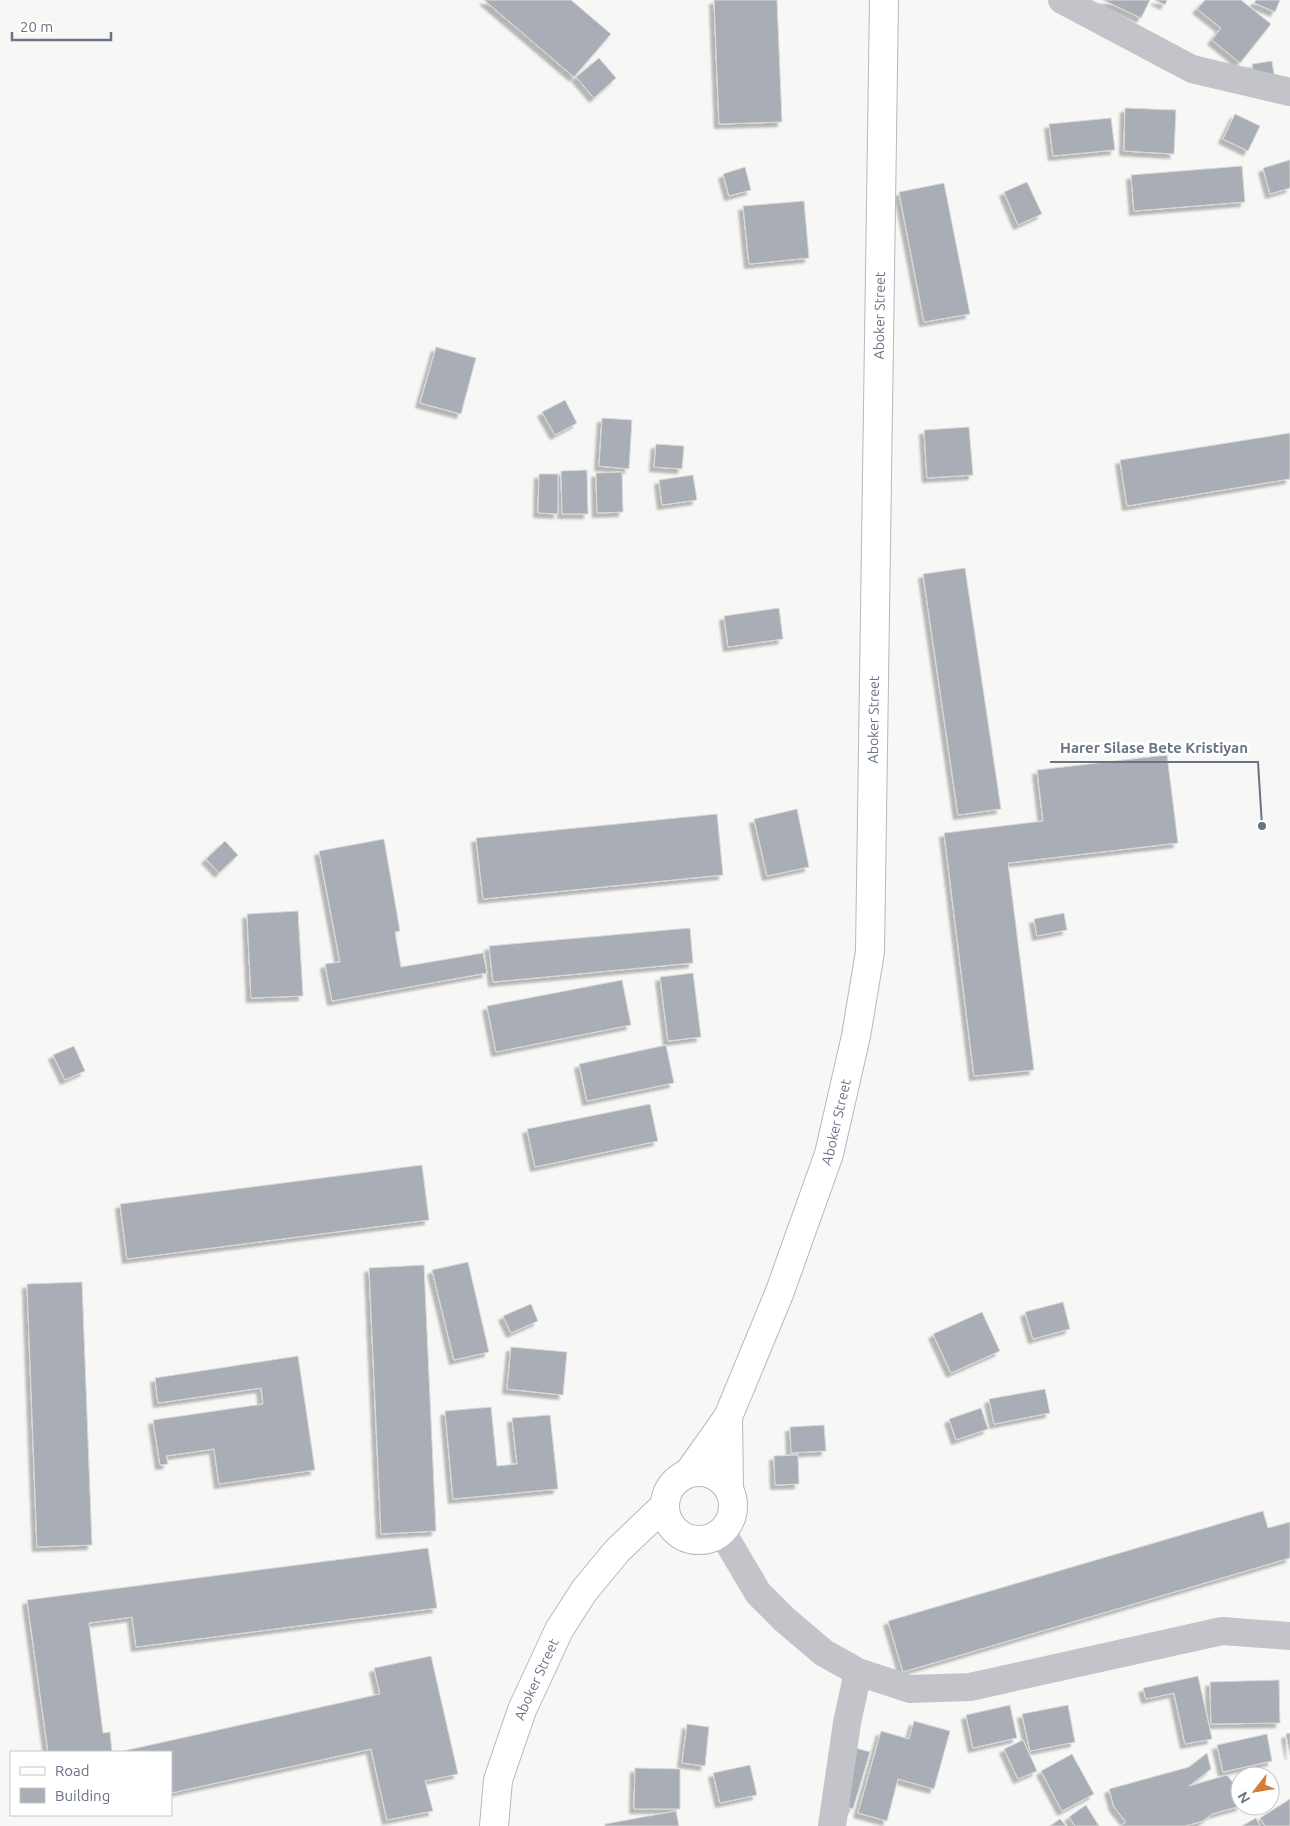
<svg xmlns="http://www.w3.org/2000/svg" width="1290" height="1826" viewBox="0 0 1290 1826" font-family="Ubuntu,sans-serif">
  <defs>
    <filter id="shadow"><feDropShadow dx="-4.5" dy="4.5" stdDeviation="1" flood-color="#0004"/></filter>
  </defs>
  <rect width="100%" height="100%" fill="#f7f8f5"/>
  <path fill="#a9aeb6" stroke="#d9dad8" filter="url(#shadow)" d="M484,0H571L611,34L574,77Z
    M714,0H777L782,122L719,124Z
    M1103,0H1150L1141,18Z
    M1155,0H1167L1165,5Z
    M1205,0H1241L1271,24L1240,63L1212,40L1221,28L1197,9Z
    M1256,0H1280L1275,12L1254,3Z
    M599,58L616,78L594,98L576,77Z
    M1272,61L1276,86L1256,89L1252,64Z
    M1125,108L1176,110L1174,154L1124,151Z
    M1235,114L1260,126L1248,151L1223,139Z
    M1111,118L1115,150L1053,156L1049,124Z
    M1290,160V188L1270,194L1263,168Z
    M1242,166L1245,202L1134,211L1131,175Z
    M745,167L751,190L729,196L723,174Z
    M1027,182L1042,214L1018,225L1004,192Z
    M944,183L970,314L924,322L899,192Z
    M804,201L809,258L749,264L743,206Z
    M436,347L476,358L461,414L420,403Z
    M565,400L577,423L555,435L542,412Z
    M602,418L632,420L629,469L599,466Z
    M969,427L973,475L927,478L924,430Z
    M1290,433V479L1127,506L1120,460Z
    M656,444L684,446L682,469L654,467Z
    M587,470L588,514H562L561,471Z
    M622,472L623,512L597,513L596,473Z
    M539,474H558V514L538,513Z
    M693,475L697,500L662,505L659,480Z
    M965,568L1001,809L958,815L923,574Z
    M779,608L783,639L728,647L724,616Z
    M1167,755L1178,843L1008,863L1034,1070L974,1076L944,833L1043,821L1037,770Z
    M797,809L809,867L767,876L754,819Z
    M717,814L723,875L483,899L476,838Z
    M384,839L400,931L395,932L401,967L483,953L487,973L332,1001L325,964L340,962L319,851Z
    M225,841L238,855L219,873L206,859Z
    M298,911L303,996L251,998L247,914Z
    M1064,913L1067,930L1037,936L1034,919Z
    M690,928L693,963L493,982L489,946Z
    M693,973L701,1037L668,1041L660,977Z
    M622,980L631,1025L496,1052L487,1006Z
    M666,1045L674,1083L587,1101L579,1064Z
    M74,1046L85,1071L65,1080L53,1055Z
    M650,1104L658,1141L535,1167L527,1129Z
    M422,1165L429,1220L127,1259L120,1204Z
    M468,1262L489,1352L454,1360L432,1270Z
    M424,1265L436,1531L381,1534L369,1268Z
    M82,1282L92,1545L37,1547L27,1284Z
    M1063,1302L1070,1329L1033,1339L1025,1312Z
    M531,1304L538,1321L511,1333L503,1316Z
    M982,1312L1000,1351L951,1373L933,1334Z
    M511,1347L567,1352L563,1395L507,1389Z
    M298,1356L315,1470L219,1484L214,1449L166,1456L168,1464L160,1465L153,1420L263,1404L261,1388L158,1403L155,1378Z
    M1045,1389L1050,1413L994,1424L989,1399Z
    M491,1407L497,1466L517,1464L512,1418L550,1415L558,1489L453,1499L445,1411Z
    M981,1408L988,1429L956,1440L949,1419Z
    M824,1425L826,1451L791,1453L790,1427Z
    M798,1455L799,1484L775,1485L774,1456Z
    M1263,1511L1268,1528L1290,1522V1558L903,1672L888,1621Z
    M428,1548L437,1608L136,1647L132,1617L89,1623L103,1733L110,1732L112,1752H48L27,1600Z
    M431,1656L458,1774L425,1781L433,1811L387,1820L371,1749L171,1793V1752H124L123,1751L380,1694L374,1668Z
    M1198,1676L1212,1739L1185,1744L1174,1693L1146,1699L1143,1688Z
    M1279,1680L1280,1723L1211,1724L1210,1682Z
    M1010,1705L1017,1738L973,1748L966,1715Z
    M1068,1705L1075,1742L1030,1751L1022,1714Z
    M914,1721L950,1731L934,1789L898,1779L887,1821L858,1813L881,1731L909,1739Z
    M687,1724L709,1727L705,1766L682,1763Z
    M1290,1733V1755L1286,1734Z
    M1267,1734L1272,1761L1223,1772L1217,1745Z
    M1023,1740L1037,1771L1018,1779L1004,1749Z
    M845,1745L870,1752L853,1809L828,1801Z
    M1207,1753L1211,1769L1189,1786L1227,1775L1240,1792L1241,1806L1212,1814L1203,1821L1185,1826H1120L1126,1822L1114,1807L1109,1789L1189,1767Z
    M1072,1754L1094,1794L1062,1811L1041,1771Z
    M750,1765L757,1795L720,1803L713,1773Z
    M635,1768L680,1769V1809H634Z
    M1290,1799V1826H1265L1260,1818Z
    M1086,1805L1099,1826H1075L1069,1817Z
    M676,1811L679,1826H605V1824Z
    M1256,1818L1260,1826H1242Z
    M1060,1819L1066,1826H1050Z"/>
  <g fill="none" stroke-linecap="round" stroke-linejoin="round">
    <g stroke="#b5b8bd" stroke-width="30">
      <g id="major">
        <path d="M728,1417L729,1489"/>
        <circle cx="699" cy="1506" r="34"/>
        <path id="s1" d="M689,1472L728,1417L779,1294L829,1154L856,1036L870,952L884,0"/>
        <path id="s2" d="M494,1826L498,1780L522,1710L559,1630L584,1591L617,1551L664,1506"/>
      </g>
    </g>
    <path stroke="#c2c4c9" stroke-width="28" d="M1062,0L1192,69L1290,92
      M722,1532L758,1593L785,1620L824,1653L858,1672L910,1689L970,1687L1222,1631L1290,1636
      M832,1826L847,1723L858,1672"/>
    <use href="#major" stroke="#fff" stroke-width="28"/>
  </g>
  <g text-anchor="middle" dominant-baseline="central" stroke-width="5" stroke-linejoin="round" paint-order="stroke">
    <g font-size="14" fill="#697384" stroke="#fff">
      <text stroke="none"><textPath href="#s1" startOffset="1192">Aboker Street</textPath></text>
      <text stroke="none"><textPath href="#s1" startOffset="788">Aboker Street</textPath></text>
      <text stroke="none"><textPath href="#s1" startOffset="382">Aboker Street</textPath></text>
      <text stroke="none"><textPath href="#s2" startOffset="154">Aboker Street</textPath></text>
    </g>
  </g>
  <path fill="none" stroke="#697384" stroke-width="2" d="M1262 826L1258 762H1050"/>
  <circle fill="#697384" stroke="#fff" stroke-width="2" cx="1262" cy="826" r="5"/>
  <g font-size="15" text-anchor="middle" font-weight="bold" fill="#697384" stroke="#fff" stroke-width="5" stroke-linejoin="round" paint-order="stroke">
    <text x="1154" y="753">Harer Silase Bete Kristiyan</text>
  </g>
  <rect x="10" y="1751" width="162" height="65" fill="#ffffff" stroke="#c3c7ce"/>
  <rect x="20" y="1767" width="25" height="8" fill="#ffffff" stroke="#c3c7ce"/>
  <text x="55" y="1776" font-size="15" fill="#697384">Road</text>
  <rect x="20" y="1788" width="25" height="15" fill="#a9aeb6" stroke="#c3c7ce"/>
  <text x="55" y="1801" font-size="15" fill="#697384">Building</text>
  <g transform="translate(1255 1791) rotate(239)"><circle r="24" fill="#ffffff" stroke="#c3c7ce"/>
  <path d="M0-4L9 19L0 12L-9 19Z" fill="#d57c38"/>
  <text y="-8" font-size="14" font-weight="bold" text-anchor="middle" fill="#697384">N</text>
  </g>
  <path d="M12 32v8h99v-8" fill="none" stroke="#697384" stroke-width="2.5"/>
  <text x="20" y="32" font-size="15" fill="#697384" stroke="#ffffff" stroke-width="4" paint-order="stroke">20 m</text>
</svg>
